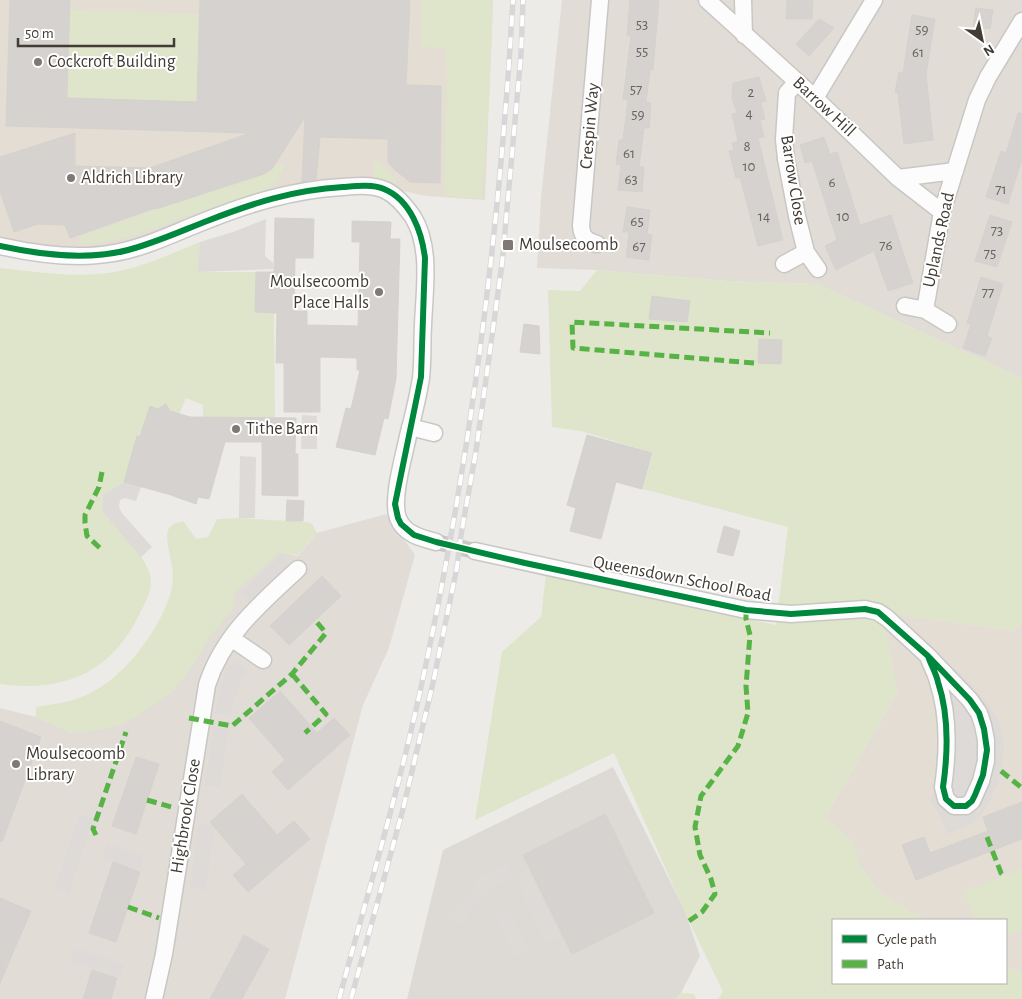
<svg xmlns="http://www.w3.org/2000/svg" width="1022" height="999" viewBox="0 0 1022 999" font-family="'Alegreya Sans',sans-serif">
  <rect width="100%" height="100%" fill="#edebe8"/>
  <path fill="#e1dcd6" d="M562,0H1022V378L817,284L727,281L597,270L537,268L541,197Z
    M386,514L415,555L389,648L363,705L285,999H0V708L36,717L72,733L134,718L155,703L181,572L280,552L298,556L317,533Z"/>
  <path fill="#dddad6" d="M613,767L685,911L700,956L681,993L675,999H407L443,850Z"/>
  <path fill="#e3ddd4" d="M0,0H493L485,200L427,196L354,181L241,201L121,245L73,250L0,242Z
    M888,613L1014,631L1022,623V972L1006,968V920H925L907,910L875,888L860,866L853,842L825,818L897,692L884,623Z"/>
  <path fill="#dee5ca" d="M422,0H493L490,86L482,199L444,195L447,78L446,48L421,47Z
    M69,10L199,14L197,102L67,98Z
    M375,160C384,165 393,175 397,185L373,178Z
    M275,165H286C280,175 275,185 264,191C241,198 218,205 195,213C157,227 122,243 81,244L79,237L156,209L264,174L270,172Z
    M200,242L199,272H256L255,312L274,313L275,417H203V405L186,398L179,414L170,411L163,406L158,409L150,406L140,437L137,436L124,482L103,495L102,511C117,529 144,552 150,575C154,588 145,603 139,615C111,673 63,693 0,684V268C41,272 83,280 124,270C150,264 175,252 200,242Z
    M597,270L727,281L817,284L1022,378V623L1014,631L888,613L884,623L897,692L825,818L853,842L860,866L875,888L907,910L925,920H833V983H1006V968L1022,972V999H718L723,992L689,921L614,753L475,820L502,652L541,617L546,575L776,625L788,527L643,489L653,453L581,431L552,427L548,290L580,291Z
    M239,518L307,522L312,524L317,533L298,555L280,552L235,592L233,608L212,634L183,679L171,693L134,718L122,724L110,728L71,733L36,717V707C52,704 69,703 84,696C121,681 154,637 168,601C172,591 174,578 172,567C171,558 165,538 168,530C171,524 179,521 184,522L196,539L208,537L217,519Z
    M1022,869V930L1006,936V920H975L964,891Z
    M681,993L694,994L696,999H675Z"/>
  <path fill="#dddad8" d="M266,219L265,256L273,263V269L198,272L200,242L233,232Z
    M302,415L317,416V449H301Z
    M240,456L256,457L255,518H239Z
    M124,482L141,487L136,501L125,498L120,500L119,507L122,513L152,547L141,557L102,511L103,495Z
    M282,555L290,565L248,602L240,592Z
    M927,642L973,687L989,706L998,720L1003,736L1004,750L1001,771L997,785L989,803L981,815L973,823L947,834L937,810L930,801L936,786L939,737L937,715L925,665L917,651Z
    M235,662L248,669L238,688L230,715L215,713L222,681L229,666Z
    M213,727L228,730L220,787L205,785Z
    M79,815L93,819L69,893L55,888Z
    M199,823L214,826L206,890L190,887Z
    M107,844L144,856L139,870L103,858Z
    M507,863L513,876L493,887L459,926L448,916L482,876Z
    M528,870L561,936L547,943L515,877Z
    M508,909L529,949L515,956L495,916Z
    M75,948L124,964L120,977L71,961Z"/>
  <path fill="#d5d2cf" stroke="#d5d2ce" d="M10,0H70L67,98L197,102L200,0H410L406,85L441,86L440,183L410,182L394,169L388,162V139L320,137L316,180L302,182L305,117L272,169L264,174L156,209L155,208L70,238L65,225L38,224L14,232L0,191V157L75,133V166L150,168L250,133L6,126Z
    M630,0H659L653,70H650L646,102L651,103L649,128H644L639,167H644L642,192L618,190L621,165L616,164L619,140H623L628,100H623L631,36H627Z
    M787,0H813L812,19H786Z
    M976,8L993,10L990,29L973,26Z
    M912,15L935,19L926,74L933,140L904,144L898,93L895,92L899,72L903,73Z
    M819,19L834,28L809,56L796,44Z
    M759,77L766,101L761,103L765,119L760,120L764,137L758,138L783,240L758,246L740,177L736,178L729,151L734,150L732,143L738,141L732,114L737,113L732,98L733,83Z
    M1018,113H1022V159L1008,204L986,197L1001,151L1006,153Z
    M824,137L830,154L837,152L860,225L891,215L913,283L888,291L874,251L836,270L825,246L837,240L812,161L805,163L800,145Z
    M627,207L650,210L647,234L652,235L649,260L626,257L629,232H623Z
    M990,215L1012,222L997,267L975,261Z
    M275,218L314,219L313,258H295L294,311H307V325L358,326L360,242H352V221L391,222L390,239H400L396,379L388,419L384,418L375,455L336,447L346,408L351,409L360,370H357V358L320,357V412H284V363H276L277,313L255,312L256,272H274Z
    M981,277L1003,284L987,336L992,338L985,356L963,348L971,324L967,323Z
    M652,296L690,301L687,322L649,319Z
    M524,324L539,326L540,354L520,352Z
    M759,339L782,340L781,364L758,363Z
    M166,404L170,411L190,417L296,418L295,454H298V496L262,495V442H225L209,499L198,497L196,504L168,494L124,482L137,436L140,437L150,406L158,409Z
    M587,435L652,453L642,489L616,482L601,539L570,531L576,508L567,505Z
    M287,500L304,501L303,521H286Z
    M724,526L740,531L733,556L717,552Z
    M322,576L341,596L289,645L270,626Z
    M280,691L317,733L334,718L350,735L288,790L272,772L285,760L249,718Z
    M0,721L41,737L2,842L0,841Z
    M136,757L159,764L136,834L112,826Z
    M242,794L277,835L294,821L310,839L248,892L233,875L246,864L210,822Z
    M1022,802V839L916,880L902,845L924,837L930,853L988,831L983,817Z
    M605,814L654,913L572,954L523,855Z
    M113,862L140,872L116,942L89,933Z
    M0,898L31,911L0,983Z
    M244,935L269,949L242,999H210Z
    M92,970L117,978L111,999H83Z"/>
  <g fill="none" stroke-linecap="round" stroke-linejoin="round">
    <path stroke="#cbc8c4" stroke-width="16" stroke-dasharray="16 8" stroke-linecap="butt" d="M436,542L475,551"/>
    <g stroke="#c9c7c4" stroke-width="19">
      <path id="minor" d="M707,0L815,98L898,178L942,212
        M743,0L744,35
        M797,82L787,93L784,139L786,159L797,216L806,252L818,269
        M815,98L874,0
        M898,178L955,171
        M597,244C586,241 582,237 581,226L600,0
        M0,246C36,254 77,260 114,253C144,248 172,234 200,223C247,204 291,190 342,187C355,186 372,184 385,190C396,195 406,207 413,217C432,248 424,292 423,326C422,343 423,361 421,378C418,397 413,417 408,436C404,456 391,499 398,518C404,534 421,538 436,542
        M784,264L806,252
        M905,306L925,310L948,324
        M925,310L942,212L977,100L988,77L1022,21
        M410,427L434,433
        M475,551L746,610L791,614L865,609L878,612L887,618L928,656L970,700L979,713L983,725L986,740V761L981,781L972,801L966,806H954L946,799L943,787C948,753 949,715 938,682C936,673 931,665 928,656
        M231,638L263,660
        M154,999L164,954L207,685C223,635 261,603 298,569"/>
    </g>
    <use href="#minor" stroke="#fcfcfc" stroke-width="16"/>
    <g stroke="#d8d7d7" stroke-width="5.5">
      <path id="rail" d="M339,999C368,892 400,786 423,678C471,455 500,228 513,0
        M351,999L403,809L433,683L457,567L461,535L476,451L502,264L521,55L523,0"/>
    </g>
    <use href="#rail" stroke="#fff" stroke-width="4" stroke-dasharray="11" stroke-linecap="butt"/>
    <path stroke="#57b346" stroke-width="5" stroke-dasharray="10 5" stroke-linecap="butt" d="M754,363L573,348L572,322L770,333
      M102,472L99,487L85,515V523L87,536L102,550
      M292,674L326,714L305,733
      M189,718L232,726L292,674L326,633L315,620
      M1001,771L1022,788
      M147,800L175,808
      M96,835L93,829L126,732
      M987,837L1001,873L1004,876
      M128,907L159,918
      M689,921L702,912L715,894L711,879L700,855L695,827L701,796L738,746L748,713L746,686L750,635L746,619V610"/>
    <g stroke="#fff" stroke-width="9">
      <path id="cycleway" d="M0,246C41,255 87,261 128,250C155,243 181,231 207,221C253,203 293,190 343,187C356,186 372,184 384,189C411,200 422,233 425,258L421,377L395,504L398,518L401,524L414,535L436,542L525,563L746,610L791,614L865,609L878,612L928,656L970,700L979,713L984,729L987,750L983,775L975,795L972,801L966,806H954L946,799L943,787C948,753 949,715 938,682C936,673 931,665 928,656"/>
    </g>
    <use href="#cycleway" stroke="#00873e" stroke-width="6"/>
  </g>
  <g fill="#7e7974" stroke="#fff" stroke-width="2">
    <circle cx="38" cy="62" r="5"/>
    <circle cx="71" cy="178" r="5"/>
    <rect x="502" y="239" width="12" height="12" rx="2.5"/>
    <circle cx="379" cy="292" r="5"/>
    <circle cx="236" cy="429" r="5"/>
    <circle cx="16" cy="764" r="5"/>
  </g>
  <g text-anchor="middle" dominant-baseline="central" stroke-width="4" stroke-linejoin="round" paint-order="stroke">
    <g font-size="15" fill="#68635d">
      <text x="642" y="24">53</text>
      <text x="922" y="29">59</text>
      <text x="642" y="51">55</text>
      <text x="918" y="52">61</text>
      <text x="636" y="89">57</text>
      <text x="751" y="92">2</text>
      <text x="749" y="113">4</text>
      <text x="638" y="114">59</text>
      <text x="747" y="146">8</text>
      <text x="629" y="153">61</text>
      <text x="749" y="166">10</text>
      <text x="631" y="179">63</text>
      <text x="832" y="182">6</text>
      <text x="1001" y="189">71</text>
      <text x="764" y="216">14</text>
      <text x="843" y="216">10</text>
      <text x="637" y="221">65</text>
      <text x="997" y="230">73</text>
      <text x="886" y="245">76</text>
      <text x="639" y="246">67</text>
      <text x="990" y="253">75</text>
      <text x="988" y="292">77</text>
    </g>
    <g font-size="18" fill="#423c35" stroke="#fff" text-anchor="start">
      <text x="48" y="62">Cockcroft Building</text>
      <text x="81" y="178">Aldrich Library</text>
      <text x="519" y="245">Moulsecoomb</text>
      <text x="369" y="282" text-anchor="end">Moulsecoomb<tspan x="369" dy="21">Place Halls</tspan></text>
      <text x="246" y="429">Tithe Barn</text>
      <text x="26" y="754">Moulsecoomb<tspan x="26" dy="21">Library</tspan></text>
    </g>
    <g font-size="18" fill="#423c35" stroke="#fff">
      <text transform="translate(824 107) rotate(43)">Barrow Hill</text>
      <text transform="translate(590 126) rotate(-85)">Crespin Way</text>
      <text transform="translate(793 180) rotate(81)">Barrow Close</text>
      <text transform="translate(939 240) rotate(-78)">Uplands Road</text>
      <text transform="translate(682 579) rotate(11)">Queensdown School Road</text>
      <text transform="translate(186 816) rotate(-81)">Highbrook Close</text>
    </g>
  </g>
  <rect x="832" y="919" width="175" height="65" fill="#ffffff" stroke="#b3b1ae"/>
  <rect x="842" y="935" width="25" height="8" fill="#00873e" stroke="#b3b1ae"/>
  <text x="877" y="944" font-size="15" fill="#423c35">Cycle path</text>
  <rect x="842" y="960" width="25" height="8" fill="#57b346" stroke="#b3b1ae"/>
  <text x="877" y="969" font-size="15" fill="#423c35">Path</text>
  <g transform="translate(982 40) rotate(147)" stroke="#ffffff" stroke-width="4" paint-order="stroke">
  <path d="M0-4L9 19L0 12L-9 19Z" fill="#423c35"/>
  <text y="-8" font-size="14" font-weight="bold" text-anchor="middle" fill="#423c35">N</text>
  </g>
  <path d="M18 38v8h156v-8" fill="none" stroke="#423c35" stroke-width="2.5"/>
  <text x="25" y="38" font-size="15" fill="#423c35" stroke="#ffffff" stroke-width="4" paint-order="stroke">50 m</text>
</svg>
